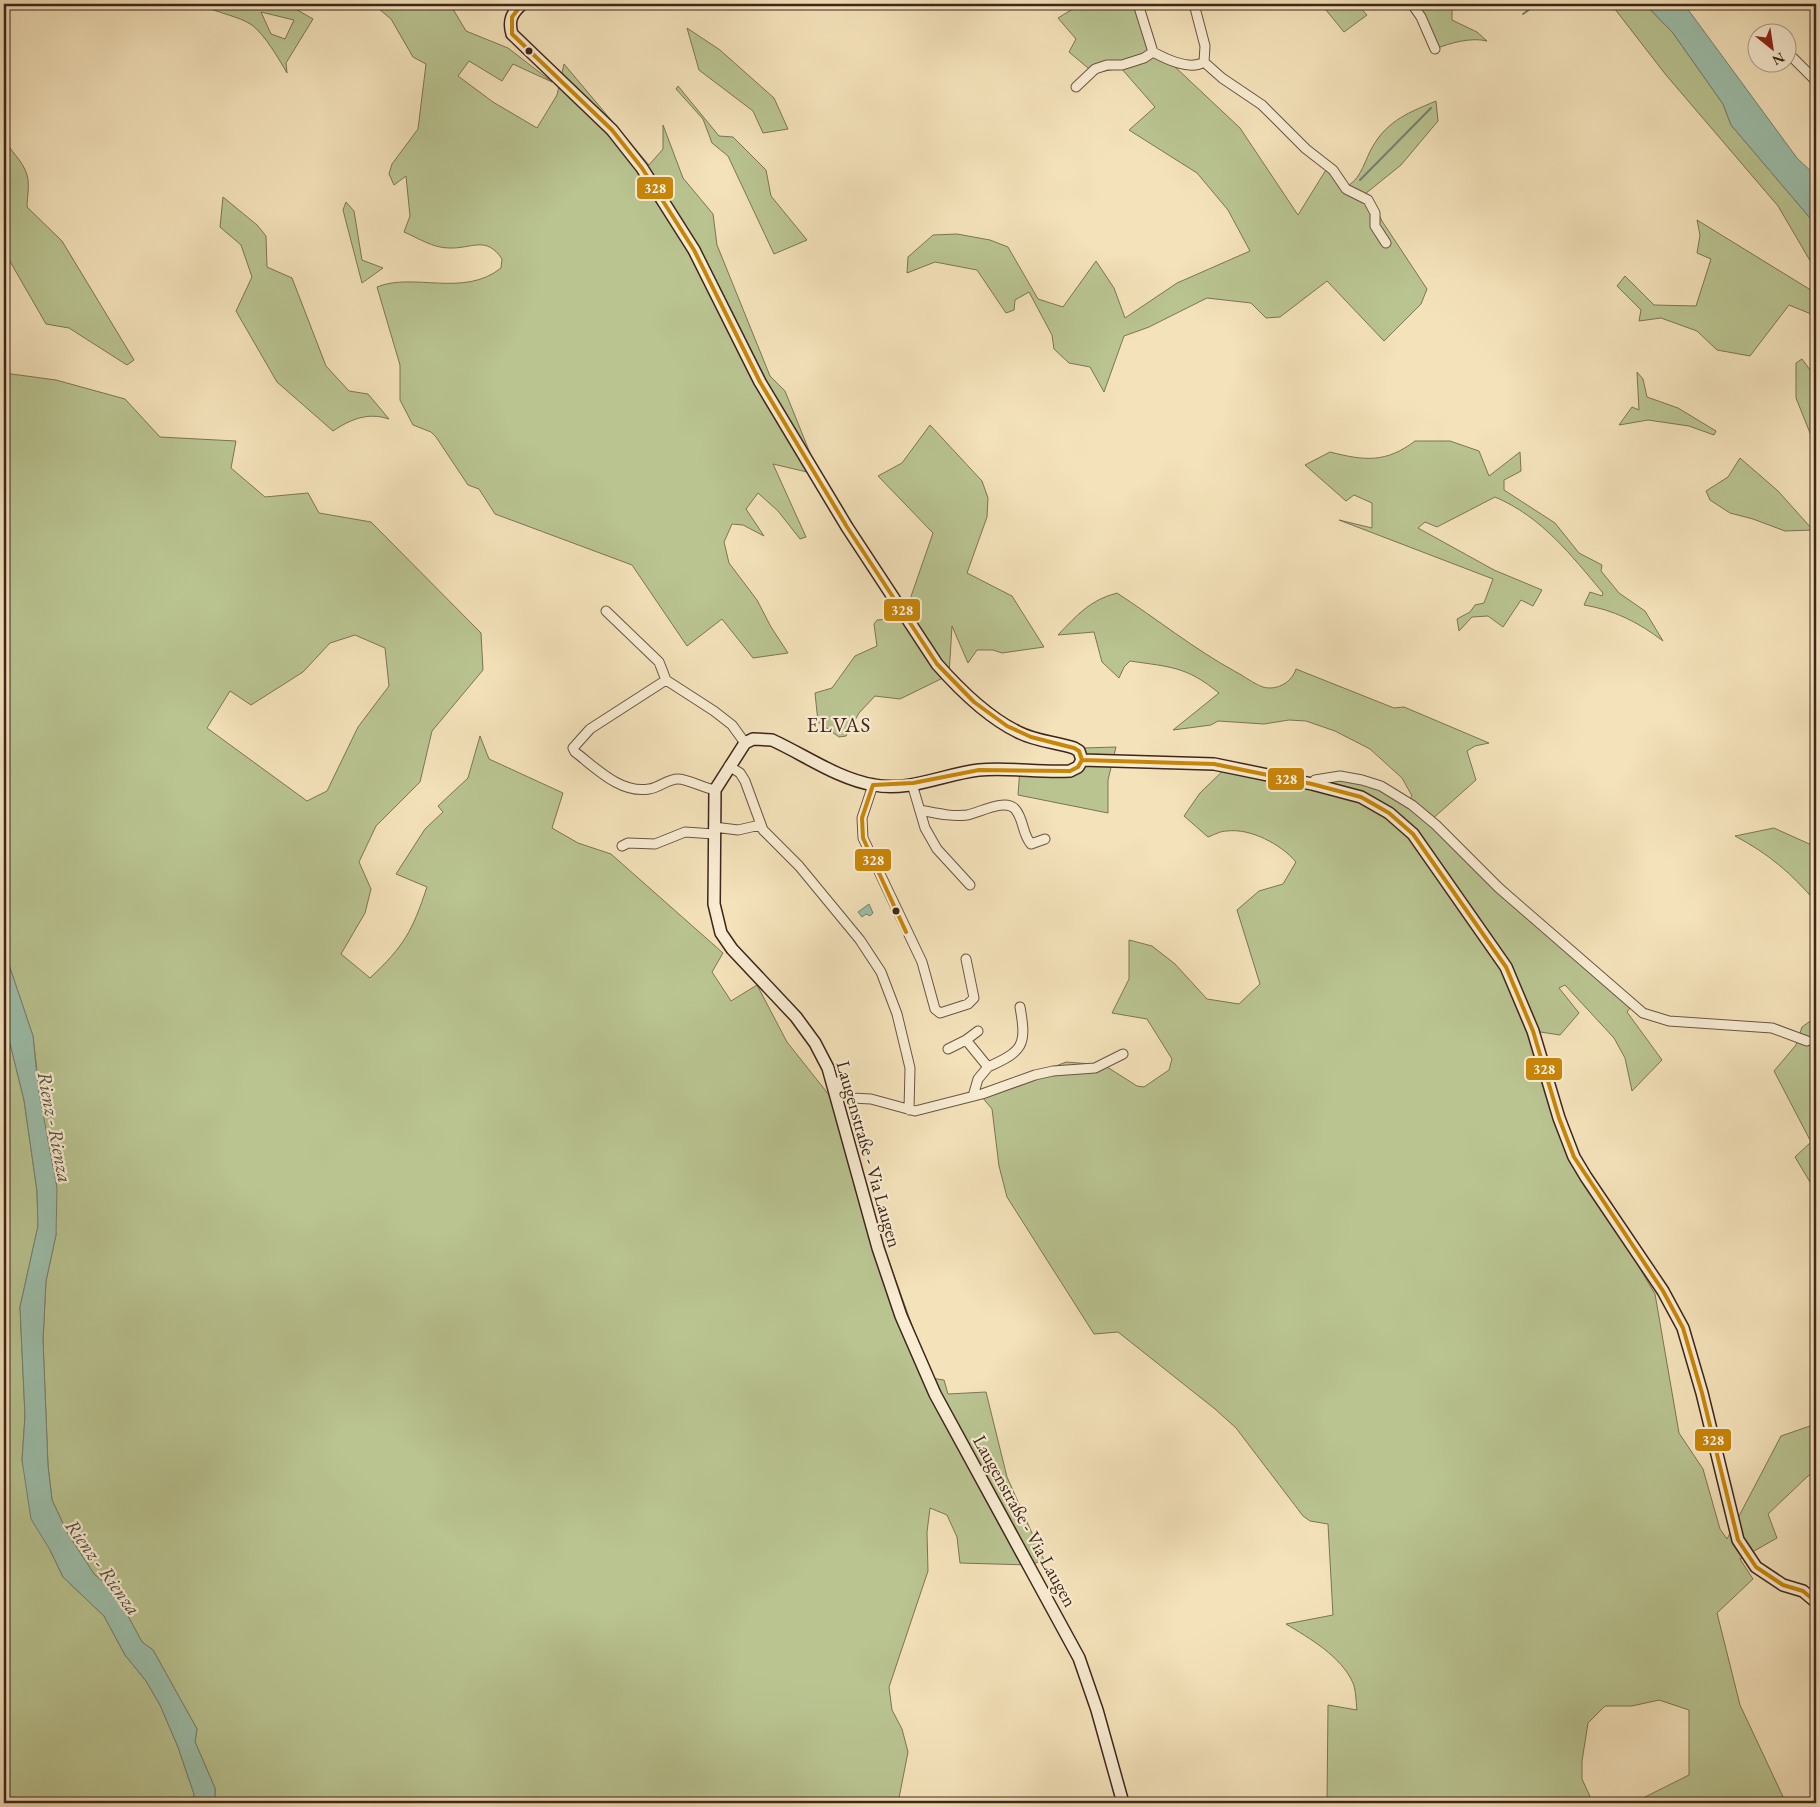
<svg xmlns="http://www.w3.org/2000/svg" width="1820" height="1807" viewBox="0 0 1820 1807" font-family="'EB Garamond',serif">
  <rect width="100%" height="100%" fill="#f4e2ba"/>
  <filter id="stains"><feTurbulence type="fractalNoise" baseFrequency=".004" numOctaves="4"/><feColorMatrix values="0 0 0 0 .2 0 0 0 0 .09 0 0 0 0 .02 0 0 0 .5 -.17"/></filter>
  <radialGradient id="worn" r=".72"><stop offset=".6" stop-color="#630" stop-opacity="0"/><stop offset="1" stop-color="#630" stop-opacity=".3"/></radialGradient>
  <path fill="#b9c491" stroke="#7c7456" fill-rule="evenodd" d="M200,4H287L313,19L286,63L287,73C279,59 265,35 252,25C239,16 216,13 200,4ZM261,12L294,20L285,39L271,34Z
    M373,4H450L466,31L508,48L552,82L513,64L502,81L469,61L458,76L493,102L537,128L557,95L564,64L649,165L663,149V125L683,178L713,214L717,245L770,376L785,391L810,453L807,472L773,464L806,537L800,539L778,511L758,493L746,509L764,536L743,525L732,524L724,542L729,563L757,600L771,627L788,653L753,658L722,619L687,646L632,565L495,514L479,489L468,485L436,437L431,432L413,425L400,400V365L377,287C413,272 464,298 501,268L502,259C486,235 472,249 449,248C433,248 418,238 404,232L410,216L406,176L394,185L389,174L392,164L418,129L426,64L413,57L391,19Z
    M1081,4H1137L1156,49L1240,128L1298,215L1329,165L1349,185C1362,177 1365,159 1373,146C1388,120 1410,112 1436,101L1438,121L1401,165L1365,194L1373,202L1382,221L1427,289L1421,304L1384,341L1327,281L1280,317L1266,318L1251,303L1207,298L1149,327L1124,336L1104,392L1090,367L1069,363L1054,349L1052,335L1029,292L1015,300L1014,310L1006,313L977,270L935,262L907,273L908,257L933,235L957,234L990,240L1008,247L1038,299L1063,307L1096,261L1114,288L1125,318L1177,283L1250,251L1228,210L1197,173L1129,130L1155,107L1121,68L1094,73L1069,52L1076,39L1058,18Z
    M1321,4H1357L1367,15L1344,32Z
    M1412,4H1450L1452,9V20L1477,32L1487,41C1471,37 1450,43 1435,49Z
    M1611,4H1645L1673,33L1723,104L1731,125L1816,225V316L1789,305L1750,356L1717,350L1697,331L1661,318L1639,321L1641,310L1617,286L1625,276L1654,305L1696,306L1711,259L1697,253L1700,235L1697,220L1814,292L1812,264L1778,206L1666,75Z
    M687,28L720,50L774,98L788,129L763,133L753,111L699,70Z
    M678,86L719,136L733,137L766,170L771,196L807,240L774,254L728,156L712,143L703,119L676,89Z
    M4,137C9,151 23,160 27,175C30,184 27,198 27,207L62,241L134,360L127,365L69,328L46,324L4,251Z
    M223,197L257,225L266,236L267,267L292,278L326,366L349,391L368,394L389,419C368,412 351,419 333,431L277,382L236,311L252,277L241,245L220,227Z
    M346,202L354,211L362,260L383,268L362,283L343,210Z
    M1802,359L1813,374L1816,396V443L1812,438L1796,398V363Z
    M1637,372L1643,379L1647,397L1678,408L1716,431L1714,435L1689,426L1648,420L1619,425L1632,407L1639,410Z
    M4,373L56,380L125,399L160,437L236,441L231,468L265,497L308,493L319,513L371,522L481,633L483,670L432,731L420,782L376,826L359,862L371,889L365,913L341,954L370,978C404,946 412,932 427,887L396,874L425,829L443,812L438,806L468,778L480,736L489,759L563,793L552,828L578,843L611,854L723,953L712,972L731,1001L757,985L787,1042L829,1095L931,1378L944,1380L948,1394L986,1392L1007,1477L1044,1560L1030,1565L960,1563L957,1537L947,1515L930,1508L927,1532L928,1571L889,1687L892,1710L902,1729L908,1752L898,1803H215V1788L195,1742L197,1729L153,1650L142,1642L115,1592L94,1574L68,1534L52,1500L48,1466L43,1340L46,1281L56,1235L33,1036L4,950ZM355,635L385,648L389,686L358,727L327,791L307,801L207,728L230,691L251,705L303,672L330,643Z
    M930,425L982,481L988,498L987,517L967,573L1012,596L1044,647L1002,653L993,650H977L968,663L952,626L949,675L900,699L875,696L859,713L846,736L839,737L818,722L815,693L832,688L855,656L877,646L874,624L877,620L901,618L907,608L933,533L878,476L902,463Z
    M1415,441H1450L1479,451L1489,476L1520,452L1521,471L1504,480V490L1555,523L1579,553L1602,565L1601,571L1619,593L1645,611L1663,641C1638,622 1614,610 1584,605L1590,592L1602,596L1603,593C1571,555 1542,517 1495,497L1437,527L1425,522L1418,528L1494,570L1542,590L1533,606L1521,600L1503,627L1488,616L1472,617L1459,631L1457,619L1470,612L1475,605L1484,603L1493,579L1339,520L1372,528V503L1354,495L1346,501L1305,465L1330,452C1365,461 1386,463 1415,441Z
    M1740,458L1778,491L1813,530L1785,531L1753,519L1730,513L1710,500L1706,491L1728,477Z
    M1117,593C1157,619 1194,649 1236,672C1244,676 1254,684 1263,687C1277,691 1292,682 1296,669L1394,708L1404,707L1489,743L1475,746L1467,751L1476,780L1430,821L1632,1005L1627,1012L1662,1060L1632,1091L1625,1058L1614,1038L1565,985L1559,988L1579,1013L1560,1035L1534,1031L1574,1157L1655,1294L1679,1433L1703,1469L1720,1529L1727,1539L1781,1436L1816,1424V1473L1808,1476L1768,1514L1777,1538L1740,1559L1753,1579L1717,1613L1740,1705L1785,1801L1789,1803H1633L1689,1775V1710L1659,1700L1632,1706H1605L1588,1723L1582,1761V1779L1593,1803H1365L1364,1798L1327,1803L1328,1705L1357,1710C1356,1702 1356,1690 1353,1683C1341,1656 1309,1638 1286,1624L1333,1615L1328,1524L1310,1521L1303,1516L1236,1428L1215,1409L1118,1332L1094,1334L1007,1197L999,1166L992,1109L981,1096L1066,1062L1104,1065L1137,1086L1144,1087L1169,1070L1172,1059L1147,1019L1112,1013L1129,979V940L1152,946L1175,964L1207,999L1239,1004L1260,984L1237,910L1259,891L1283,884L1296,862C1281,844 1250,828 1227,831C1220,831 1214,835 1208,837L1184,816L1200,793L1230,764L1307,779L1324,775L1341,774L1409,800L1412,796L1402,778L1370,749L1335,731L1306,721L1289,720L1264,724L1218,721L1211,725L1173,730L1219,693C1186,666 1170,667 1130,661L1124,667L1119,678L1102,662L1094,632L1058,635C1077,615 1090,600 1117,593Z
    M1116,747L1108,780V813L1018,795L1020,768H1071L1083,748Z
    M1774,828L1816,847V902C1791,873 1769,854 1735,836Z
    M1816,1017V1192L1795,1157L1811,1142L1774,1071L1796,1045L1802,1027Z
    M4,1019L24,1100L37,1191L38,1226L20,1307L25,1416L22,1460L50,1550L63,1577L104,1616L125,1655L146,1681L160,1705L178,1747L194,1794V1803H4Z"/>
  <path fill="#9cbfab" stroke="#768171" d="M1645,4H1684L1797,158L1816,176V225L1731,125L1723,104L1673,33Z
    M869,904L873,913L870,916L866,914L862,917L858,912Z
    M4,950L33,1036L38,1087L57,1188L56,1235L46,1281L43,1340L48,1466L52,1500L68,1534L94,1574L115,1592L142,1642L153,1650L197,1729L195,1742L215,1788V1803H194V1794L178,1747L160,1705L146,1681L125,1655L104,1616L63,1577L50,1550L31,1519L22,1460L25,1416L20,1307L38,1226L37,1191L24,1100L4,1019Z"/>
  <g fill="none" stroke-linecap="round" stroke-linejoin="round">
    <path stroke="#768171" stroke-width="2" d="M1523,14L1537,4
      M1360,180L1431,108"/>
    <g stroke="#6c5443" stroke-width="11">
      <path id="street" d="M1138,4L1153,52C1166,59 1190,71 1204,62
        M1194,4L1205,46L1204,62
        M1412,4L1421,17L1435,49
        M1788,53L1816,81
        M1204,62L1222,78L1262,105L1306,149L1333,170L1346,189L1368,200L1375,213V226L1386,243
        M1076,87L1095,69L1107,65H1122L1144,58L1153,52
        M606,611L659,662L666,680L714,711L732,725L745,743
        M666,680L590,729L573,748L575,752C595,767 620,794 649,789C659,788 667,779 678,779C687,779 704,788 715,790
        M729,766L740,773L745,781L763,830L799,866L860,940L881,972L897,1014L910,1068L909,1110
        M912,784L925,828L937,849L970,885
        M1312,784L1315,780L1340,776L1362,780L1381,786L1412,805L1436,825L1499,888L1643,1013L1669,1021L1772,1028L1807,1041
        M873,785L862,818L863,838L922,962L935,1009L940,1013L968,1004L974,998L966,959
        M920,810C936,813 951,817 967,815C979,813 1005,798 1015,809C1024,819 1022,834 1031,844L1045,839
        M714,827L738,830L760,825
        M622,846L628,843L655,844L685,832L714,834
        M966,1040L978,1031
        M948,1049L966,1040L988,1067L978,1079L973,1096
        M988,1067C1023,1051 1027,1046 1020,1007
        M833,1083L837,1082L845,1094L852,1098L871,1099L915,1111L982,1094L1035,1075L1053,1071L1095,1068L1123,1054"/>
    </g>
    <g stroke="#3e251b" stroke-width="14">
      <path id="secondary" d="M522,4C512,13 508,20 512,34L612,130L642,168L694,250L760,382L847,527L937,664C959,689 987,717 1018,732C1035,741 1055,742 1074,748L1079,751L1082,760
        M1082,760L1078,767L1070,771C1040,773 1009,767 979,770C944,774 909,792 874,785C838,779 805,755 772,740L753,739L745,743L715,790L714,904L721,933L732,949L796,1017L815,1043L828,1068L878,1248L901,1316L935,1394L1079,1658L1097,1710L1123,1803
        M1082,760L1214,764L1312,784L1361,797L1389,813L1413,834L1506,967L1533,1031L1559,1118L1574,1157L1586,1177L1663,1291L1683,1328L1702,1393L1738,1540L1756,1567L1783,1585L1803,1591L1816,1602"/>
    </g>
    <use href="#street" stroke="#f8ecd2" stroke-width="9"/>
    <use href="#secondary" stroke="#f8ecd2" stroke-width="11"/>
    <g stroke="#f8ecd2" stroke-width="8">
      <path id="bus-1" d="M522,4L512,17V34L612,130L642,168L694,250L760,382L847,527L937,664L974,702L1007,726L1031,737L1074,748L1079,751L1082,760
        M1082,760L1214,764L1312,784L1361,797L1389,813L1413,834L1506,967L1533,1031L1559,1118L1574,1157L1663,1291L1683,1328L1702,1393L1738,1540L1756,1567L1783,1585L1803,1591L1816,1602
        M873,785L913,783L979,770L1070,771L1078,767L1082,760
        M873,785L862,818L863,838L906,932"/>
    </g>
    <use href="#bus-1" stroke="#c98607" stroke-width="4"/>
  </g>
  <g fill="#3e251b" stroke="#f8ecd2" stroke-width="2">
    <circle cx="529" cy="51" r="4.5"/>
    <circle cx="896" cy="911" r="4.5"/>
  </g>
  <g text-anchor="middle" dominant-baseline="central" stroke-width="4.5" stroke-linejoin="round" paint-order="stroke">
    <g font-size="19" fill="#3e251b" stroke="#f8ecd2">
      <text transform="translate(869 1154) rotate(74)">Laugenstraße - Via Laugen</text>
      <text transform="translate(1025 1521) rotate(61)">Laugenstraße - Via Laugen</text>
    </g>
    <g font-size="20" font-style="italic" fill="#564c3f" stroke="#f8ecd2">
      <text transform="translate(55 1127) rotate(79)">Rienz - Rienza</text>
      <text transform="translate(103 1567) rotate(54)">Rienz - Rienza</text>
    </g>
    <g font-size="21" letter-spacing="1" fill="#3e251b" stroke="#f8ecd2">
      <text x="839" y="724">ELVAS</text>
    </g>
  </g>
  <g stroke="#f8ecd2" stroke-width="2">
    <rect x="636" y="176" width="38" height="24" rx="5" fill="#c98607"/>
    <rect x="883" y="598" width="38" height="24" rx="5" fill="#c98607"/>
    <rect x="1267" y="767" width="38" height="24" rx="5" fill="#c98607"/>
    <rect x="854" y="848" width="38" height="24" rx="5" fill="#c98607"/>
    <rect x="1525" y="1057" width="38" height="24" rx="5" fill="#c98607"/>
    <rect x="1694" y="1428" width="38" height="24" rx="5" fill="#c98607"/>
  </g>
  <g font-size="14" text-anchor="middle" font-weight="bold" fill="#fff">
    <text x="655" y="193">328</text>
    <text x="902" y="615">328</text>
    <text x="1286" y="784">328</text>
    <text x="873" y="865">328</text>
    <text x="1544" y="1074">328</text>
    <text x="1713" y="1445">328</text>
  </g>
  <rect width="1820" height="1807" fill="none" stroke="#f4e2ba" stroke-width="20"/>
  <rect x="5" y="5" width="1810" height="1797" fill="none" stroke="#3e251b" stroke-width="2.5"/>
  <rect x="10" y="10" width="1800" height="1787" fill="none" stroke="#3e251b"/>
  <g transform="translate(1772 48) rotate(150)"><circle r="24" fill="#f8ecd2" stroke="#ae9c89"/>
  <path d="M0-4L9 19L0 12L-9 19Z" fill="#8f2418"/>
  <text y="-8" font-size="14" font-weight="bold" text-anchor="middle" fill="#3e251b">N</text>
  </g>
  <rect width="100%" height="100%" filter="url(#stains)"/>
  <rect width="100%" height="100%" fill="url(#worn)"/>
</svg>
